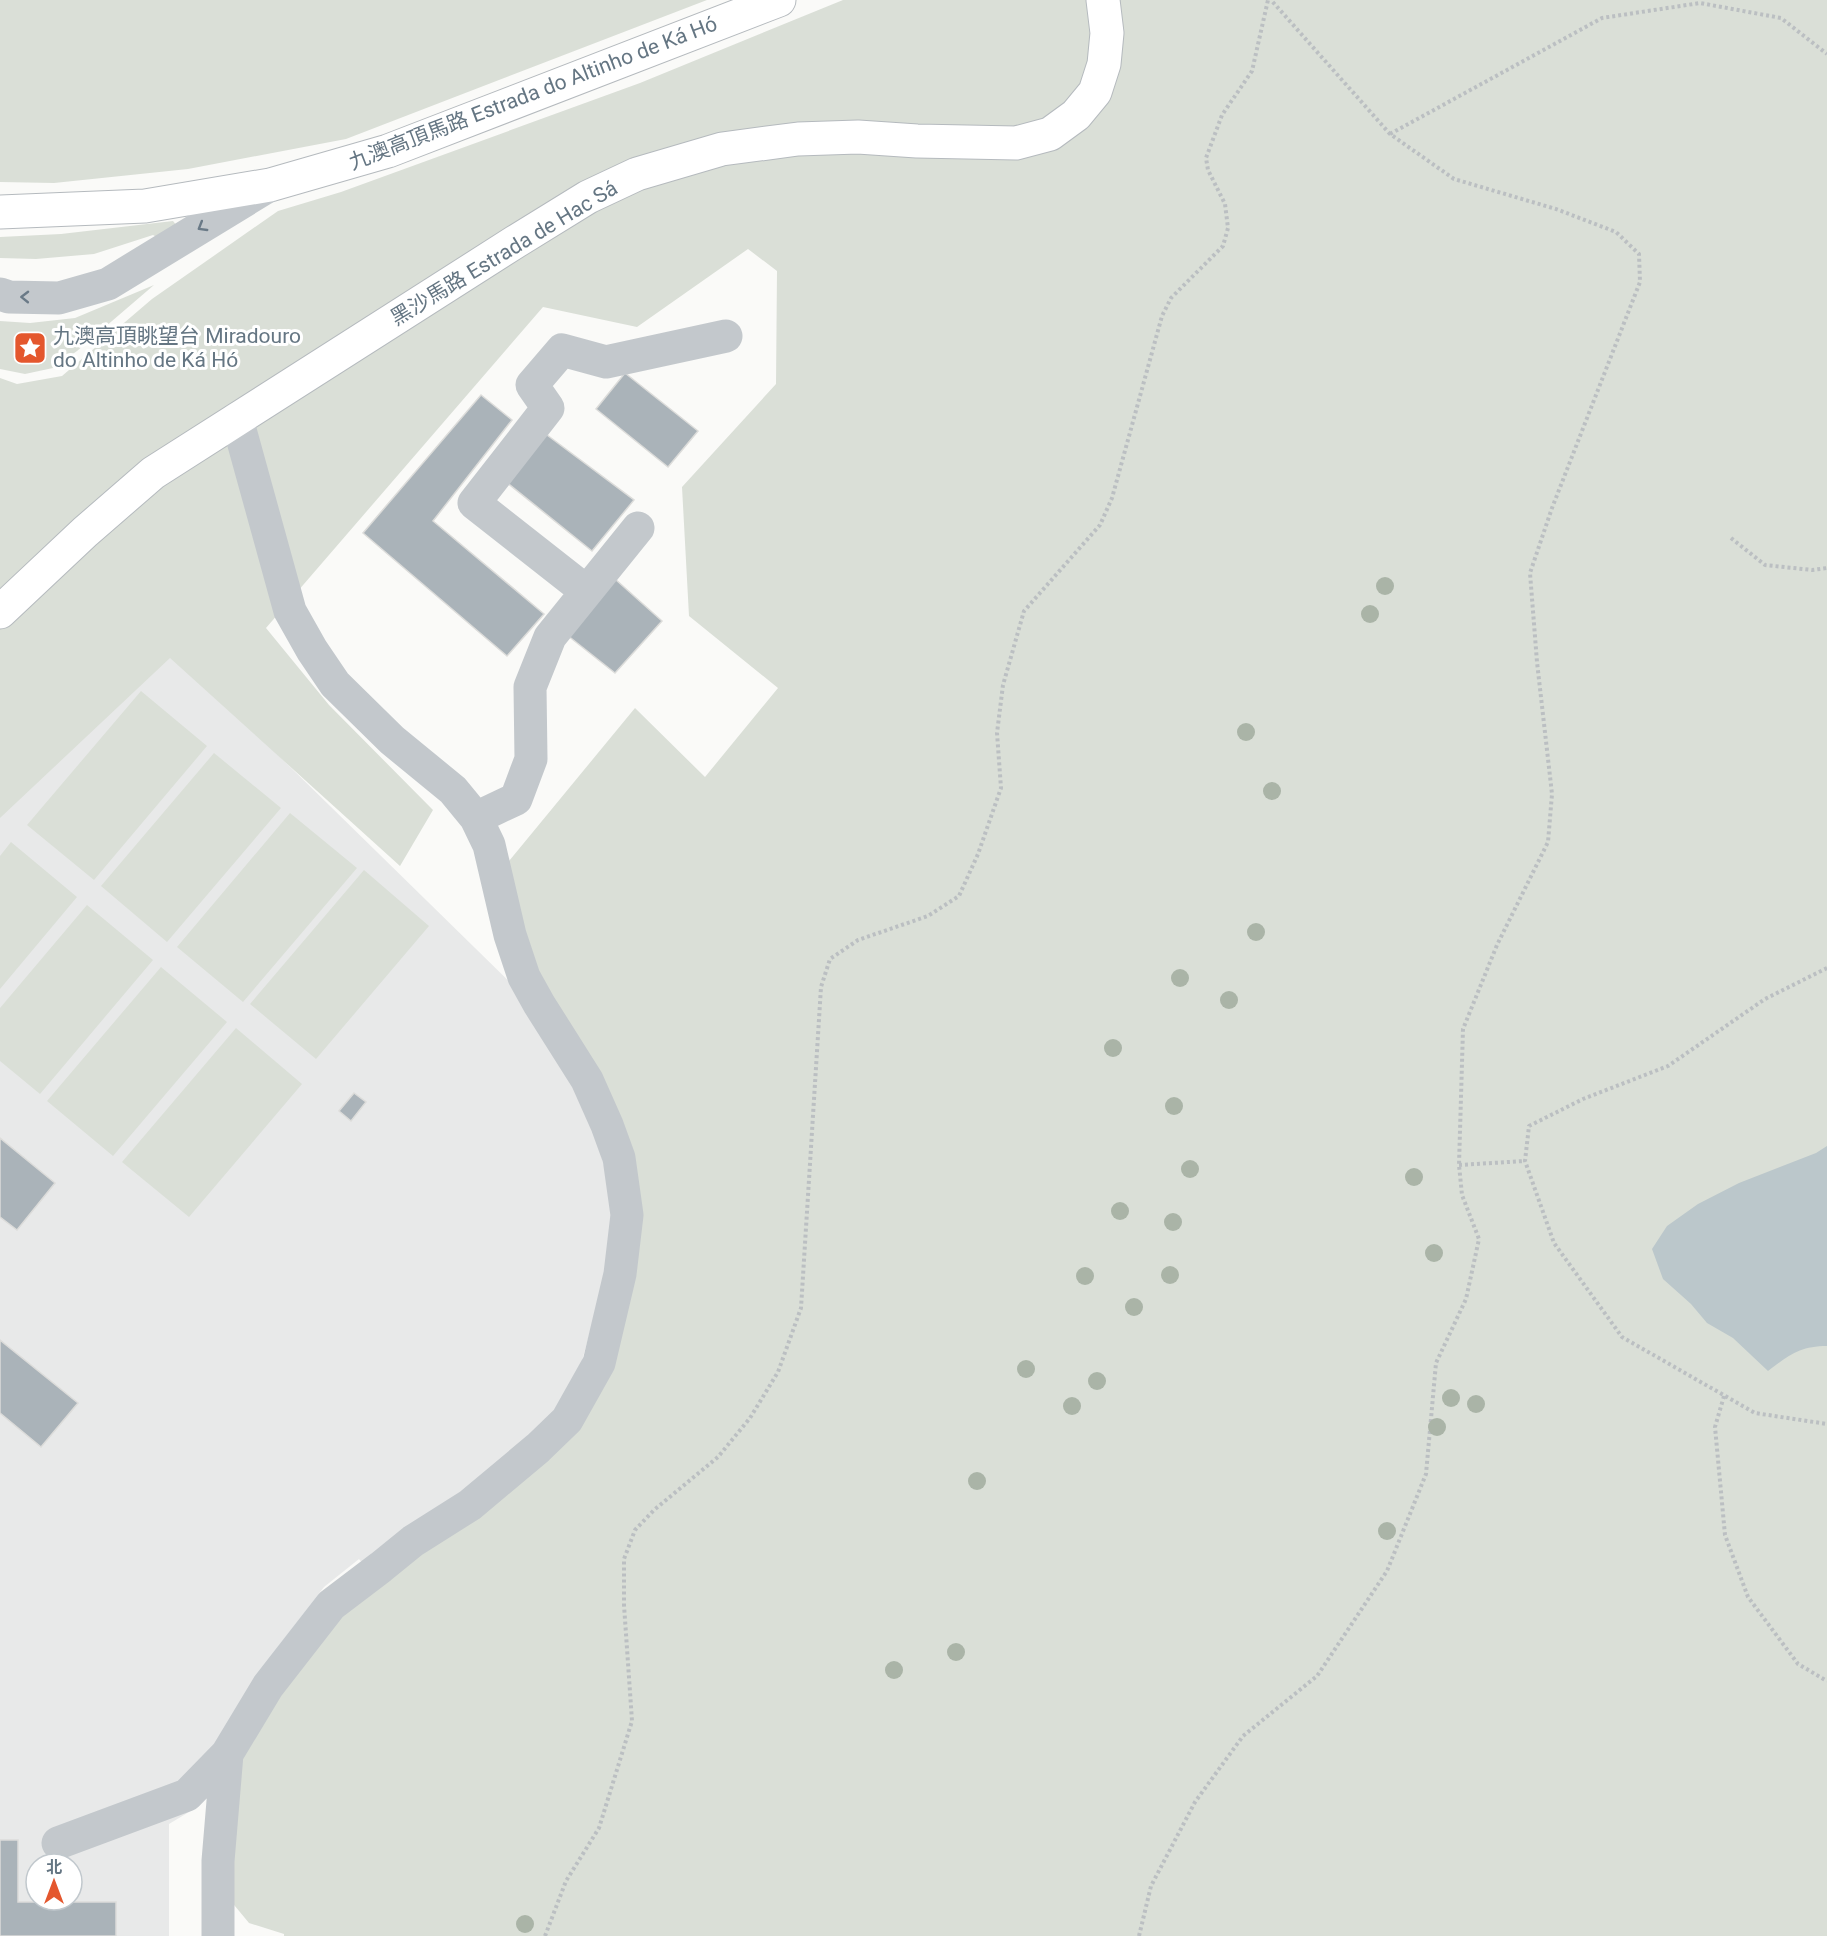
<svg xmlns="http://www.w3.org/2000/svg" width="1827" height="1936" viewBox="0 0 1827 1936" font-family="Roboto,'Noto Sans SC',sans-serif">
  <rect width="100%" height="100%" fill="#fafaf8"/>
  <path fill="#e8e9e9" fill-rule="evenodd" d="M134,614L526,998L581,1088L616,1206L611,1255L580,1368L555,1417L369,1571L359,1559L324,1587L277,1648L194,1809L169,1824V1936H0V633ZM36,1864H72V1900H36Z"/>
  <path fill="#dadfd7" d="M0,0H707L346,139L188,169L54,183L0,182Z
    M843,0H1827V1936H284V1934L249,1923L225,1894L227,1754L331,1605L567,1420L627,1215L495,878L635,708L705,777L778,688L689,616L682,487L776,384L777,271L748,249L637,327L543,307L266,628L329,705L433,810L400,866L170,658L0,818V378L17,384L62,376L152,299L278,211L341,192L640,83Z
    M173,221L177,226L164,241L153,235L94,254L36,259L0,258V237L61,234Z
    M154,285L77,351L53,368L25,374L0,369V321L30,323L75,318Z
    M141,691L207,746L94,880L27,825Z
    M214,753L281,808L167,942L101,886Z
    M290,813L357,868L243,1002L177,947Z
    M11,842L77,897L0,989V856Z
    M364,870L429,926L316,1059L250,1004Z
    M87,905L153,960L40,1094L0,1061V1008Z
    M161,967L227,1022L113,1156L47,1101Z
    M236,1028L302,1084L189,1217L122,1162Z"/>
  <path fill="#bbc7cb" d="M1827,1146V1346C1800,1346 1789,1355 1768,1371L1733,1338L1707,1323L1691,1304L1663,1279L1652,1249L1667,1226L1698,1204L1739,1183L1816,1153Z"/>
  <path fill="#aab3b9" stroke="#dcdcda" stroke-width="1.5" d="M625,373L698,431L668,467L596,409Z
    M481,395L512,420L433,521L544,614L507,656L363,533Z
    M543,432L634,500L592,551L505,481Z
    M615,579L662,621L615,673L567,635Z
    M354,1093L366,1102L351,1121L339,1111Z
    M0,1138L55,1183L17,1230L0,1217Z
    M0,1340L78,1403L41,1447L0,1413Z
    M0,1840H18V1902H116V1936H0Z"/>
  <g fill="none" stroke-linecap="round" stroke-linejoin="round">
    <g stroke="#b5babe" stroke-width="35">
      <path id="major" d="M0,212L145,206L270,185L388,151L779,0
        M0,612L85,532L153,473L515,242L588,197L637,174L722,149L798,139L858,137L917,141L1016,143L1050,134L1076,115L1095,92L1104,64L1107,33L1103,0"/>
    </g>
    <path stroke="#bbbfc2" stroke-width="4" stroke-dasharray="3 3" stroke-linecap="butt" d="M1390,134L1602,18L1700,3L1781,18L1827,54
      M1731,538L1765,565L1812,570L1827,568
      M1827,968L1765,999L1668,1066L1583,1099L1529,1126L1525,1161L1554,1243L1622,1337L1755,1413L1827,1424
      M1459,1165L1525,1161
      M1724,1396L1715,1427L1725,1535L1748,1597L1798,1664L1827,1681
      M545,1936L566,1881L599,1828L632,1721L624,1605V1559L635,1530L654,1510L718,1457L750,1418L778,1372L801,1308L821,987L830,959L858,940L928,916L959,896L978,854L1001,788L997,733L1003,685L1024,611L1100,525L1112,498L1162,316L1171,298L1223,246L1228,228L1225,204L1208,170L1206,158L1222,115L1252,71L1268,0
      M1139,1936L1151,1886L1195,1802L1243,1736L1317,1676L1387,1571L1426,1474L1436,1363L1466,1299L1479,1239L1462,1195L1459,1165L1463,1029L1497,945L1548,842L1552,794L1537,662L1530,573L1552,508L1640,282L1639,254L1616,232L1556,209L1454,179L1390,134L1271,0"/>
    <path stroke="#c3c8cc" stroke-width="33" d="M0,294L9,297L59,298L108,284L270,185
      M586,591L474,503L548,408L532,385L562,350L606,362L726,336
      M476,818L516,799L531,759L530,687L550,637L638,528
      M58,1843L187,1795L227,1754L268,1686L331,1605L381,1567L413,1541L470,1505L538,1448L567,1420L599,1363L620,1274L627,1215L619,1158L607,1125L587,1080L539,1004L524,977L510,935L489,845L476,818L453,790L392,740L335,684L312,650L290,611L237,419
      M218,1936V1861L227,1754"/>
    <use href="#major" stroke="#fff" stroke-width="33"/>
  </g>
  <g fill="#aab4a7">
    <circle cx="1385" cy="586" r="9"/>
    <circle cx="1370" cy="614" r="9"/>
    <circle cx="1246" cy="732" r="9"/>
    <circle cx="1272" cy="791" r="9"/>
    <circle cx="1256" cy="932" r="9"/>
    <circle cx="1180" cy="978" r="9"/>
    <circle cx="1229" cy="1000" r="9"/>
    <circle cx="1113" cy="1048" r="9"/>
    <circle cx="1174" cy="1106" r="9"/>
    <circle cx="1190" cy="1169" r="9"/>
    <circle cx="1414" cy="1177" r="9"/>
    <circle cx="1120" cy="1211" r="9"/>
    <circle cx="1173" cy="1222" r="9"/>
    <circle cx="1434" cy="1253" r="9"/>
    <circle cx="1170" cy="1275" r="9"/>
    <circle cx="1085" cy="1276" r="9"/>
    <circle cx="1134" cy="1307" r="9"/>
    <circle cx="1026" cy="1369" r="9"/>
    <circle cx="1097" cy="1381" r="9"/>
    <circle cx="1451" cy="1398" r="9"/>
    <circle cx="1476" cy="1404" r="9"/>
    <circle cx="1072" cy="1406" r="9"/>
    <circle cx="1437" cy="1427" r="9"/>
    <circle cx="977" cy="1481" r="9"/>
    <circle cx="1387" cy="1531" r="9"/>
    <circle cx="956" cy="1652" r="9"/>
    <circle cx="894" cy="1670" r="9"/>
    <circle cx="525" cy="1924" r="9"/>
  </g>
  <defs><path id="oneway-chevron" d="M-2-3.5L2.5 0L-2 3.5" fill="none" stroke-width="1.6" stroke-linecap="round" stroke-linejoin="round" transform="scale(1.5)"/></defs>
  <g stroke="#6a7a87">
    <use href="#oneway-chevron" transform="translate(202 227) rotate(149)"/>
    <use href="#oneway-chevron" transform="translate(25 297) rotate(-179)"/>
  </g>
  <defs>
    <g id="sight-square" transform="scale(1.725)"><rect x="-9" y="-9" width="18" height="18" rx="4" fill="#e4572e" stroke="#fff"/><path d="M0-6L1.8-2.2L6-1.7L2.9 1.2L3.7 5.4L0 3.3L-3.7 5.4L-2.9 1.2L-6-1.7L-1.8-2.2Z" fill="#fff"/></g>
  </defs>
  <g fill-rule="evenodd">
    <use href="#sight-square" x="30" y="348"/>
  </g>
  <g text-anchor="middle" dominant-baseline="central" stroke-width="6" stroke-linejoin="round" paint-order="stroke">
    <g font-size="21" fill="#657683" stroke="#fff">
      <text transform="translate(533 93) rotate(-21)">九澳高頂馬路 Estrada do Altinho de Ká Hó</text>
      <text transform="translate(504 253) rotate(-31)">黑沙馬路 Estrada de Hac Sá</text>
    </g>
    <g font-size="21" fill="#657683" stroke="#fff" text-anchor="start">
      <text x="53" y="336">九澳高頂眺望台 Miradouro<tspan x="53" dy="24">do Altinho de Ká Hó</tspan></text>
    </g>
  </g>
  <g transform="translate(54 1882)"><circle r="28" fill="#ffffff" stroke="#c1c8cd" stroke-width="1.5"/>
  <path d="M0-4.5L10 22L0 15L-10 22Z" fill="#e4572e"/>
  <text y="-9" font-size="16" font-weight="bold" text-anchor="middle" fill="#657683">北</text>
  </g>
</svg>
